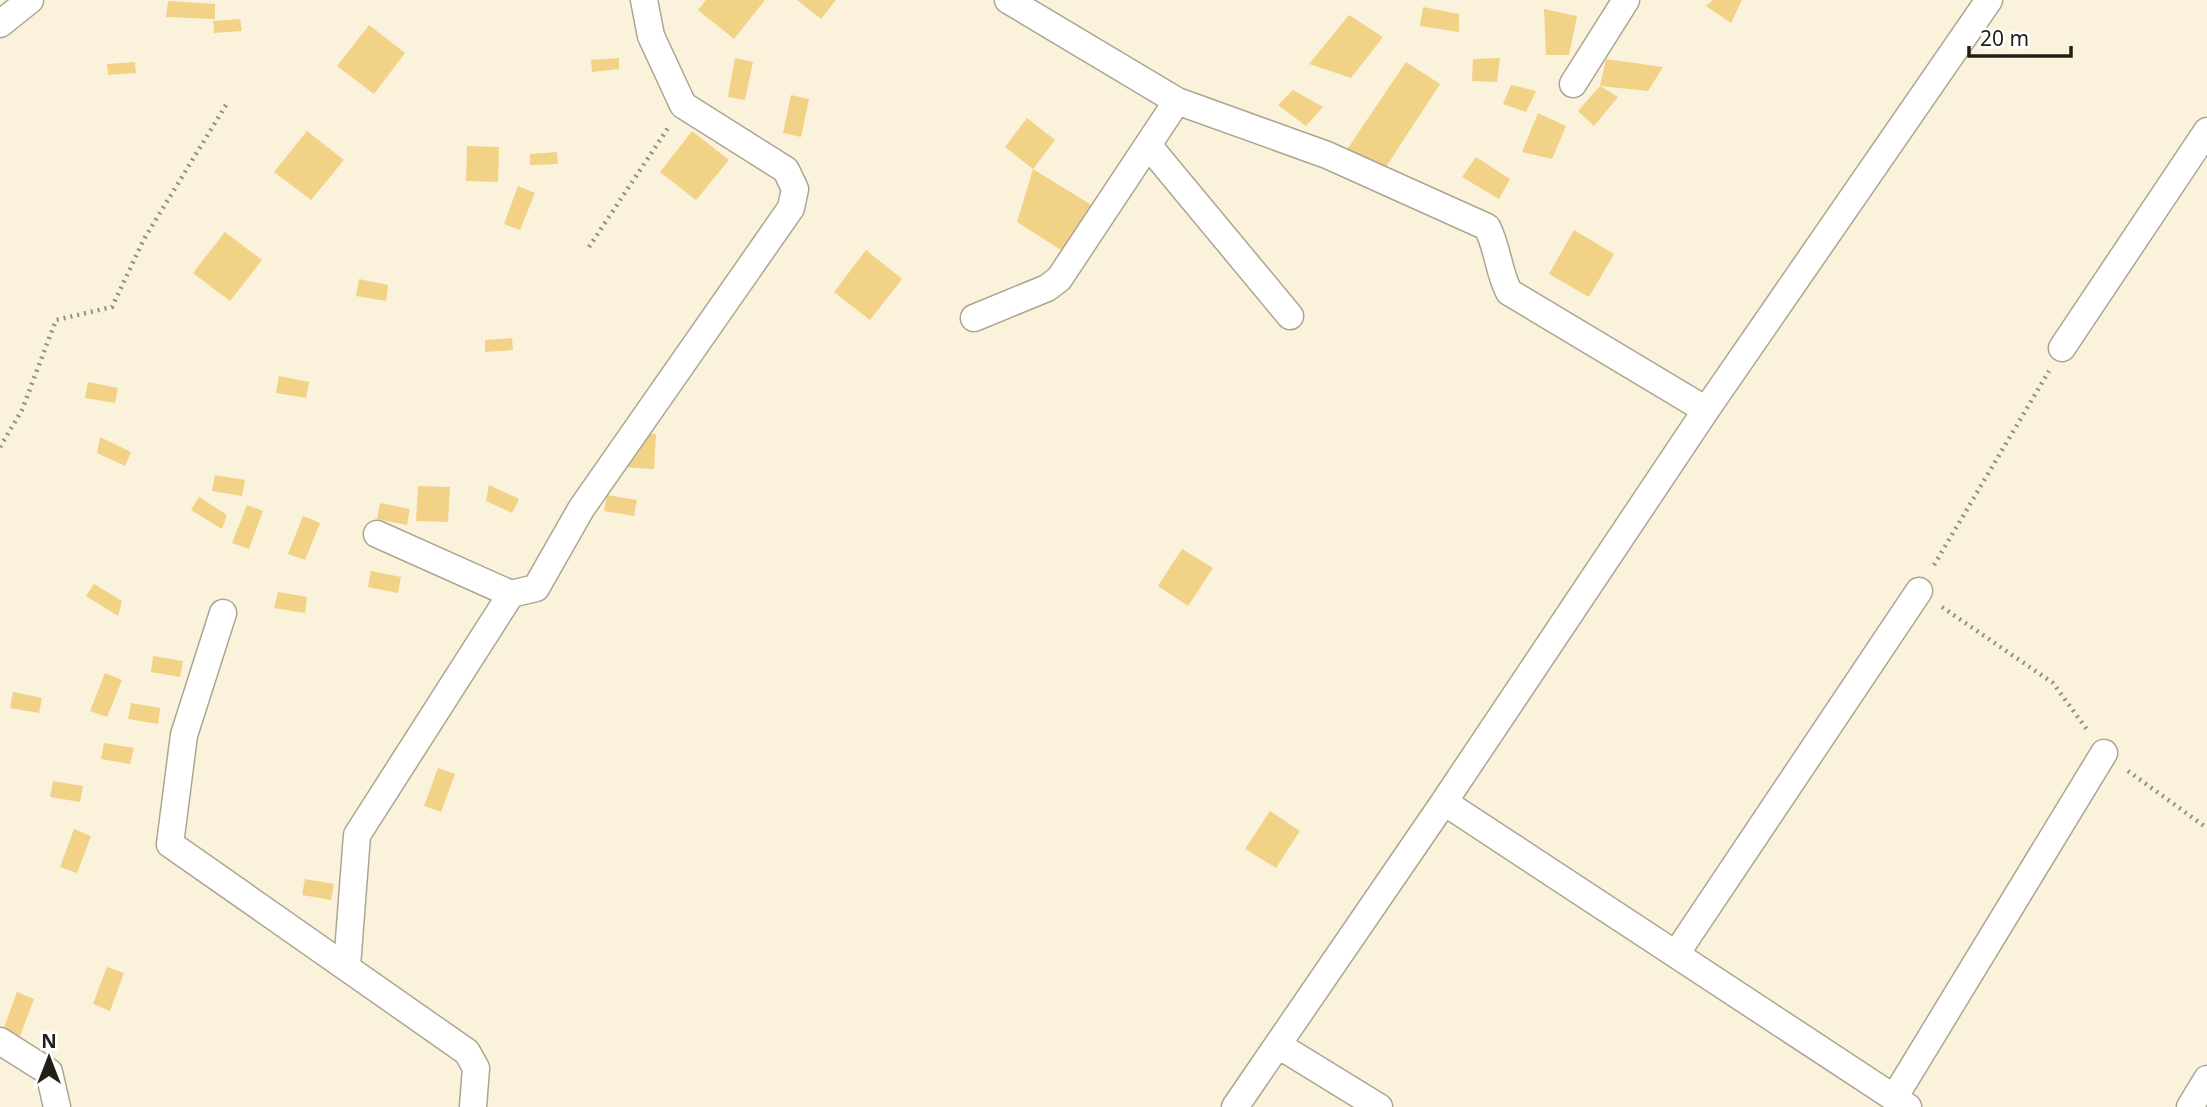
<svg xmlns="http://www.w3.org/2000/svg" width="2207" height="1107" viewBox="0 0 2207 1107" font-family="'Noto Sans',sans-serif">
  <rect width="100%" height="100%" fill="#fbf2dc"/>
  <path fill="#f1d286" d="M706,0H765L734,39L698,10Z
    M797,0H836L821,19Z
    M1713,0H1742L1731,23L1706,6Z
    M168,1L215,4V19L166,17Z
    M1423,7L1459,14V32L1420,26Z
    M1544,9L1577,16L1569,55H1546Z
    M1349,15L1383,37L1351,78L1309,64Z
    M240,19L242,31L214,33L213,21Z
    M369,25L405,53L374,94L337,66Z
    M619,58V69L592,72L591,60Z
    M735,58L753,62L745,100L728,97Z
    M1500,58L1497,82L1472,81L1473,59Z
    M1606,59L1663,67L1648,91L1600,86Z
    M135,62L136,73L108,75L107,64Z
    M1406,62L1440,84L1384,170L1346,151Z
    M1511,85L1536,91L1526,112L1503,104Z
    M1600,86L1618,97L1594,126L1578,111Z
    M1293,90L1323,107L1306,126L1278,105Z
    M791,95L809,99L801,137L783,133Z
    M1538,113L1566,126L1552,159L1522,152Z
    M1027,118L1055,140L1033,169L1005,147Z
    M307,131L344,160L311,200L274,172Z
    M692,131L729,160L696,200L660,172Z
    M467,146L499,147L498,182L466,181Z
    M557,152L558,164L530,165V154Z
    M1476,157L1510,179L1499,199L1462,177Z
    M1033,169L1093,206L1064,252L1017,222Z
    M518,186L535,193L520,230L504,224Z
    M1574,230L1614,254L1589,297L1549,274Z
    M225,232L262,260L230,301L193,273Z
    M866,250L902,279L870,320L834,292Z
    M359,279L388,285L386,301L356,296Z
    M512,338L513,350L485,352V340Z
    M279,376L309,382L306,398L276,393Z
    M88,382L118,388L115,403L85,398Z
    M624,432L656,434L654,469L622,467Z
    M100,437L131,452L125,466L97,453Z
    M215,475L245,480L242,496L212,491Z
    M489,485L519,499L512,513L486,501Z
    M418,486L450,487L448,522L416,521Z
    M607,495L637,500L634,516L604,511Z
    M199,497L227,515L222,529L191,510Z
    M380,503L410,509L407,525L377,519Z
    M247,505L263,511L249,549L232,543Z
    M303,516L320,523L305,560L288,554Z
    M1182,549L1213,568L1188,606L1158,586Z
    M371,571L401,577L398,593L368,587Z
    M94,584L122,601L118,616L86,596Z
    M278,592L307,597L305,613L274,608Z
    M153,656L183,661L180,677L151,672Z
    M105,673L122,680L107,717L90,711Z
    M13,692L42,698L39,713L10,708Z
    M131,703L160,708L158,724L128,719Z
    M104,743L134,748L130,764L101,759Z
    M438,768L455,774L441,812L424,806Z
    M53,781L83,786L80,802L50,797Z
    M1270,811L1300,831L1276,868L1245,849Z
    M74,829L91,836L77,873L60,867Z
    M305,879L334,884L331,900L302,895Z
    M107,967L124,973L110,1011L93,1004Z
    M17,992L34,999L20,1036L3,1030Z"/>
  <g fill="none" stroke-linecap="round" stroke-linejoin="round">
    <g stroke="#ada591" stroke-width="29">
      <path id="street" d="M1008,0L1177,101L1327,155L1487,227C1498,248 1498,271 1509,292L1706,410
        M0,24L30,0
        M1573,84L1626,0
        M1148,145L1290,316
        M974,318L1047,288L1059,279L1177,101
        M2062,348L2207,131
        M377,534L511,594L536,588L581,509L791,208L795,189L786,170L683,105L651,36L644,0
        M223,613L184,735L170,844L467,1052L476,1068L473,1107
        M1444,802L1908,1107
        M1676,954L1919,591
        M347,966L357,835L511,594
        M0,1041L49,1072L57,1107
        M1278,1045L1379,1107
        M1894,1098L2104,753
        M1235,1107L1444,802L1706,410L1989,0
        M2190,1107L2207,1079"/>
    </g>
    <path stroke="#958f7f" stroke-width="4.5" stroke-dasharray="2 5" stroke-linecap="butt" d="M589,247L668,128
      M0,447L22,410L56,320L112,307L144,239L226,105
      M1934,565L2049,371
      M1942,607L2053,683L2088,731
      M2128,771L2207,828"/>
    <use href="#street" stroke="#fff" stroke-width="26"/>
  </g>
  <g transform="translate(49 1058)" stroke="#ffffff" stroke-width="5" paint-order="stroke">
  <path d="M0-5L12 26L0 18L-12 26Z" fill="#221f17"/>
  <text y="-10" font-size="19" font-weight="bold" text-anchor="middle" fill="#221f17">N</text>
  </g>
  <path d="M1969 46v10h102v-10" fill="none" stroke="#221f17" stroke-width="3.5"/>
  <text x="1980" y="46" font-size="21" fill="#221f17" stroke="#ffffff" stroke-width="5" paint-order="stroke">20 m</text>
</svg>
